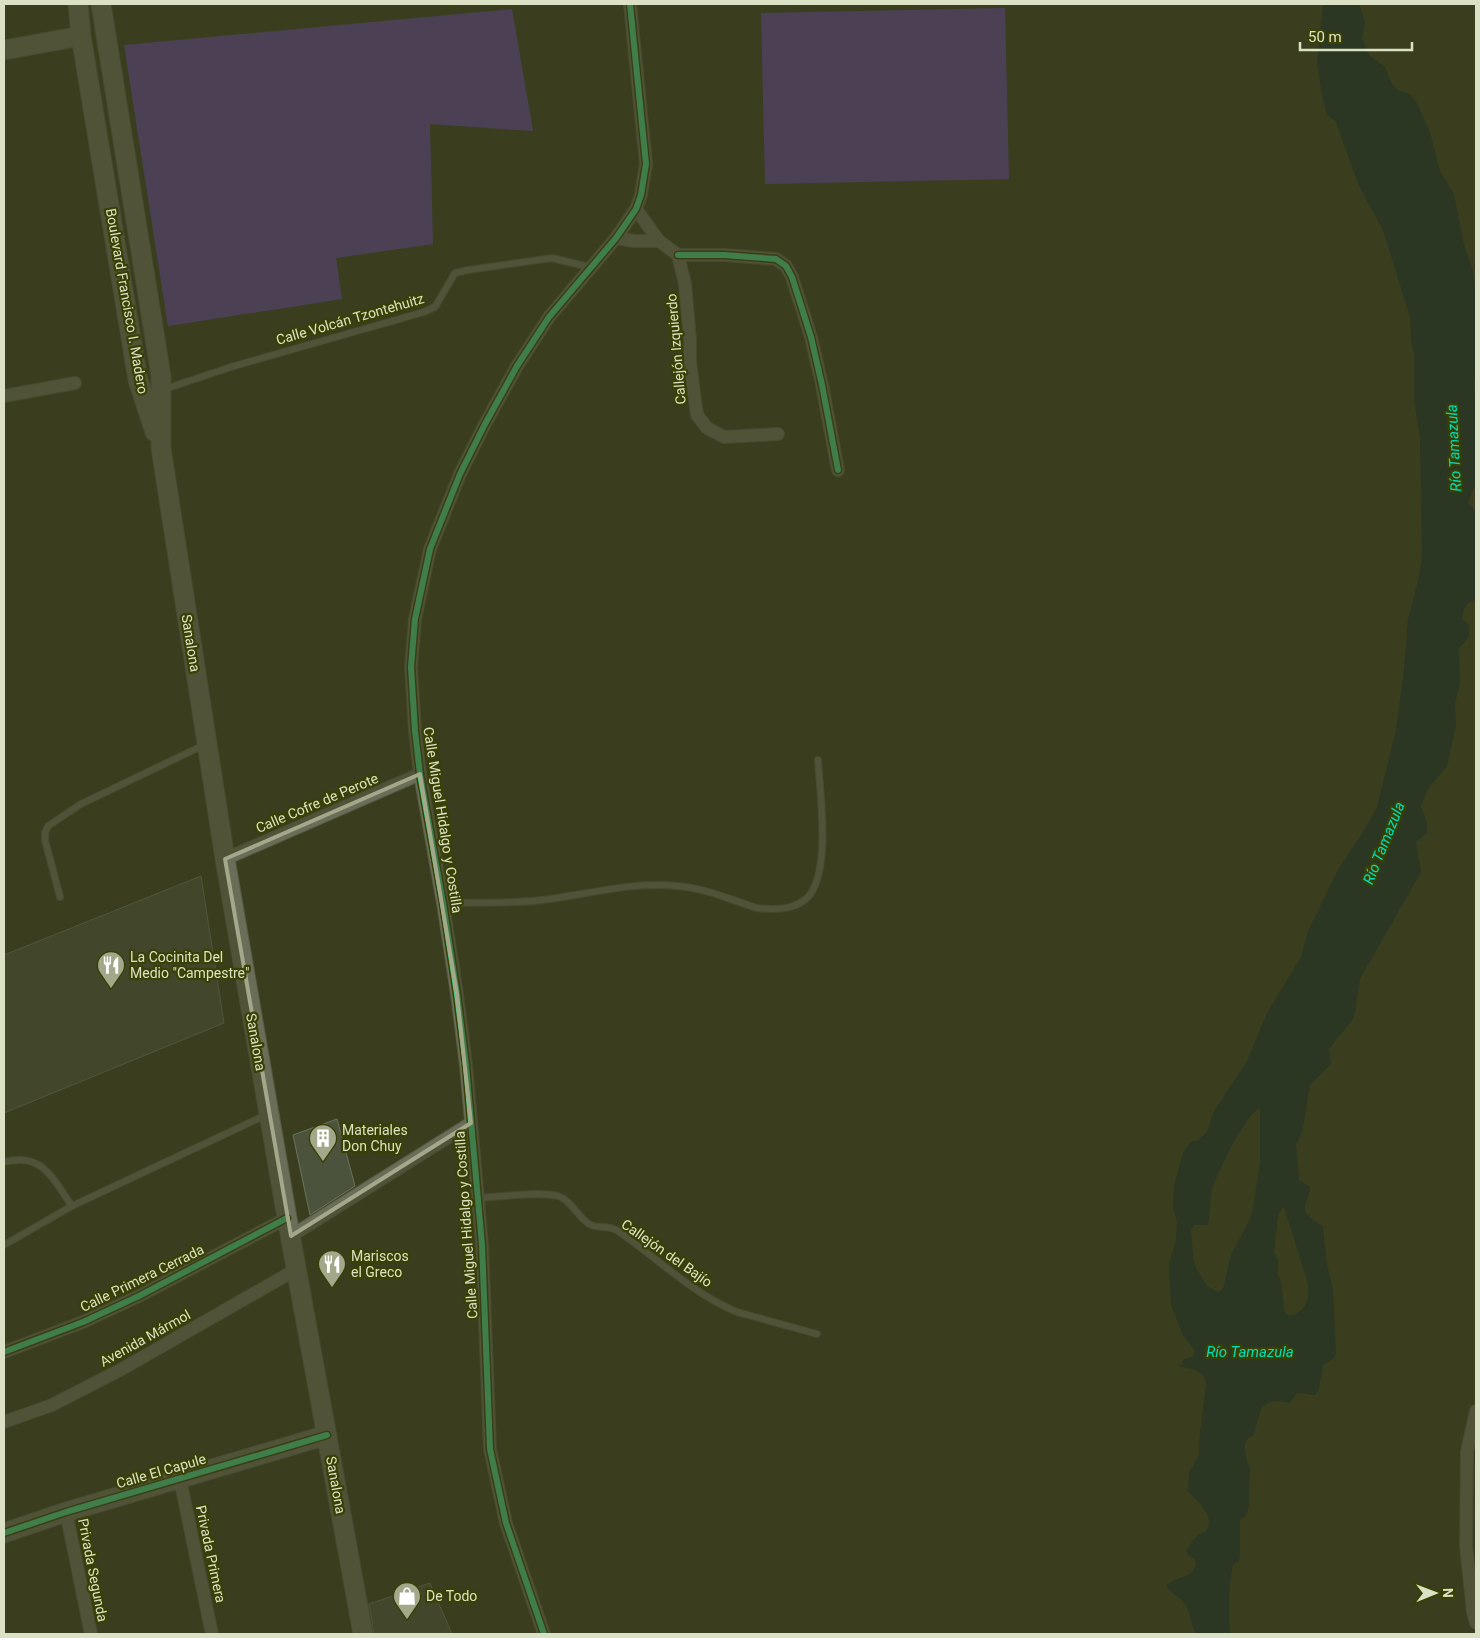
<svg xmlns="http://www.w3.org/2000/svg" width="1480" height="1638" viewBox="0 0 1480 1638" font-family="Roboto,sans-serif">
  <rect width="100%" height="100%" fill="#3a3e1f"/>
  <path fill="#634695" d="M1005,8L1009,179L765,184L761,13Z
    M512,9L533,131L430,124L433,244L336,258L342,299L168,326L124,45Z"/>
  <path fill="#192f27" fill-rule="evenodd" d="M1323,4H1359L1365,22L1362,38L1369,55L1385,67L1391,82L1397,90L1410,94L1418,105L1430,132L1440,171L1454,194L1464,245L1473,271L1476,291V378L1474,382L1476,414V486L1473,489L1468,503L1476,511V600C1465,601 1464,610 1462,619L1469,625V637L1459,648L1460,684L1455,703L1456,725L1447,767L1429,787L1421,806L1427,822V833L1416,842L1421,872L1360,979L1354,1018L1329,1049L1331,1064L1310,1085L1302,1133L1296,1144L1299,1180L1310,1187C1310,1194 1308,1196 1306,1202C1301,1215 1314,1220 1323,1226L1327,1265L1333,1290L1336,1354L1333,1359L1323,1365L1319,1390L1315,1395C1309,1395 1304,1393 1297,1393L1290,1403C1259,1397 1261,1409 1254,1435C1238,1441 1247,1459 1250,1470C1251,1474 1250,1475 1250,1478C1248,1489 1250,1502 1248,1511C1247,1515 1244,1517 1240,1520V1557L1238,1562L1233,1565C1228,1588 1229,1611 1230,1634H1196C1191,1625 1191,1614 1185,1604C1180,1596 1170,1594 1166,1585C1170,1583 1173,1580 1177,1579C1188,1574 1190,1578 1196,1565L1195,1559L1189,1556L1186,1551C1190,1546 1193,1539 1198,1535C1202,1533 1206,1532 1208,1528C1214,1515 1196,1500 1188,1491L1189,1472L1199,1455V1442L1206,1384C1205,1369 1190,1369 1178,1366L1183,1364L1182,1360L1194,1356L1195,1351L1183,1335L1171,1305L1169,1265L1176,1239L1177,1220L1173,1208L1174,1186L1183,1152L1191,1142L1197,1141L1207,1132L1213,1113L1247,1061L1267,1013L1301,957L1308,931L1338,870L1365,829L1377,807L1396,730L1404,668L1408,619L1418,581L1422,556L1420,437L1414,401V354L1411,341L1410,317L1383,230L1358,184L1336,122L1327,115L1322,96L1317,62ZM1260,1108V1164L1252,1213L1246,1227L1231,1254L1223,1289L1218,1292L1207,1286L1195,1266L1193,1256L1191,1230L1195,1225H1208C1210,1215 1210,1204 1211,1194C1214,1178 1246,1113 1260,1108ZM1284,1207L1308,1284C1309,1301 1307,1312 1289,1316L1286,1314L1284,1309L1281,1281L1278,1275V1260L1274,1252L1278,1216L1282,1208Z"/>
  <path fill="#4c533d" stroke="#6c735d" d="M201,876L224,1023L4,1113V955Z
    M337,1119L355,1186L310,1215L293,1135Z
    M430,1583L452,1634H374L369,1604Z"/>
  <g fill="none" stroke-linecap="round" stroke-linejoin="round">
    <g stroke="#565a41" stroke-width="8">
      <path id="lane" d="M162,390L231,367L424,312L435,307L455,273L468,270L552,258L589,267
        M60,897L45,840V833L48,826L81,804L206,744
        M443,903C474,902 511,904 542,900C587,895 631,881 677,886C705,888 731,900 757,908C773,910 793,910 806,899C832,876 820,793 818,760
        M4,1162C43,1152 52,1178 72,1206
        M478,1198C498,1197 540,1191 558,1196C571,1200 578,1217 589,1224C597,1229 609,1225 618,1231C657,1258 693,1294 737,1312L817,1334
        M4,1245L72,1206L268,1114"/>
    </g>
    <g stroke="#565a41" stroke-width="14">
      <path id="street" d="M636,209L659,241L678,255L685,284L690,339V362L697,415L707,428L724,437L778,434
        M616,238L634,241H659
        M678,255H724L776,259L786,266L792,277L811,337L822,385L838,470
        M4,396L75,383
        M225,859L420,774
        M291,1236L471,1123
        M4,1352L83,1322L139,1296L287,1218
        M1476,1411L1467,1451L1466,1546L1473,1612L1476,1623
        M4,1422L52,1405L122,1369L297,1269
        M180,1479L212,1634
        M66,1512L91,1634
        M544,1634L506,1523L490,1449L482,1245L466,1065L457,994L443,903L420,774L415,731L411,667L415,619L430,549L460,474L485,424L517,366L549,317L616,238L636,209L641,195L646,164L630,4"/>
    </g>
    <g stroke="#565a41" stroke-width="21">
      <path id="secondary" d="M78,4L81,36L138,380L155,432
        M101,4L161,376V448L225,859L287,1218L363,1634
        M4,50L81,36
        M4,1533L66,1512L327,1435"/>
    </g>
    <use href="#lane" stroke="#6a6d58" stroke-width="6"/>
    <use href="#street" stroke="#6a6d58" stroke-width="12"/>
    <use href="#secondary" stroke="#6a6d58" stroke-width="19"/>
    <g stroke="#394004" stroke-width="9">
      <path id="cycleway" d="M678,255H724L776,259L786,266L792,277L811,337L822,385L838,470
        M4,1352L83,1322L139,1296L287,1218
        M4,1533L66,1512L327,1435
        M544,1634L506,1523L490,1449L482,1245L466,1065L457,994L443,903L420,774L415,731L411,667L415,619L430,549L460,474L485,424L517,366L549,317L616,238L636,209L641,195L646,164L630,4"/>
    </g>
    <use href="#cycleway" stroke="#46c982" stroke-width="6"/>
  </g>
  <path d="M0 0H1480V1638H0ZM420,774L457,994L471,1123L291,1236L225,859Z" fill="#3a3e1f" fill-opacity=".55" fill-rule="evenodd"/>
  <path fill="none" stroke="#a3a88a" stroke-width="4" stroke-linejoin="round" d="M420,774L457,994L471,1123L291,1236L225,859Z"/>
  <defs>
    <g id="restaurant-pin" transform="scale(1.4375)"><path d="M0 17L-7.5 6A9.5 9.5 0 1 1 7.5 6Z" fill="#a3a88a" stroke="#394004"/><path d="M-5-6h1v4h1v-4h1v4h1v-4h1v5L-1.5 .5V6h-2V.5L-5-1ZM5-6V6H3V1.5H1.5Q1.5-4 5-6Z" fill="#fff"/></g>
    <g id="building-pin" transform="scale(1.4375)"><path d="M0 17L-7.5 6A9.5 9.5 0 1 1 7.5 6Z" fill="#a3a88a" stroke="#394004"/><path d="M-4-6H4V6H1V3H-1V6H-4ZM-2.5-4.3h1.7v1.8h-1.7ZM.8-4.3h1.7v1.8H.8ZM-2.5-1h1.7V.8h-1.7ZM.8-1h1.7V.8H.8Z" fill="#fff"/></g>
    <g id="shop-pin" transform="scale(1.4375)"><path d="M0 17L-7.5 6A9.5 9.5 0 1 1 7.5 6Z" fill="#a3a88a" stroke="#394004"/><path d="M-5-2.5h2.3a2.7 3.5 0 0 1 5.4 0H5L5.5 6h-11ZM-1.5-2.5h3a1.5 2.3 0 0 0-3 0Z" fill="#fff"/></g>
  </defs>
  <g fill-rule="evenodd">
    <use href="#restaurant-pin" x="111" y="965"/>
    <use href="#building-pin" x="323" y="1138"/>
    <use href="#restaurant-pin" x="332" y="1264"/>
    <use href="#shop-pin" x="407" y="1596"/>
  </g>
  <g text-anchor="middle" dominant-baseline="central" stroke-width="4.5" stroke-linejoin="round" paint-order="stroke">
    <g font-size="14" fill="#dbe1c4" stroke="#394004">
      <text transform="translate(127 301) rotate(80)">Boulevard Francisco I. Madero</text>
      <text transform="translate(350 319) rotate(-16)">Calle Volcán Tzontehuitz</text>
      <text transform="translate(676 349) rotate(-95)">Callejón Izquierdo</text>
      <text transform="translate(191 643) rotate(81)">Sanalona</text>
      <text transform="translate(317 803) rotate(-23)">Calle Cofre de Perote</text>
      <text transform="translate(443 820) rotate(81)">Calle Miguel Hidalgo y Costilla</text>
      <text transform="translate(256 1042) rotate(80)">Sanalona</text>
      <text transform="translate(466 1225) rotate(-94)">Calle Miguel Hidalgo y Costilla</text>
      <text transform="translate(667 1253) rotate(35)">Callejón del Bajío</text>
      <text transform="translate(142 1278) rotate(-26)">Calle Primera Cerrada</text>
      <text transform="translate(145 1338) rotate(-29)">Avenida Mármol</text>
      <text transform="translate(161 1471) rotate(-16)">Calle El Capule</text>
      <text transform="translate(336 1485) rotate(80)">Sanalona</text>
      <text transform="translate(211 1554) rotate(78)">Privada Primera</text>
      <text transform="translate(93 1570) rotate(79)">Privada Segunda</text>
    </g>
    <g font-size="14" fill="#dbe1c4" stroke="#394004" text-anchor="start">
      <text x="130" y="957">La Cocinita Del<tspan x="130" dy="16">Medio "Campestre"</tspan></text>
      <text x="342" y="1130">Materiales<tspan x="342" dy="16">Don Chuy</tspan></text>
      <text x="351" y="1256">Mariscos<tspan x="351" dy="16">el Greco</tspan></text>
      <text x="426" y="1596">De Todo</text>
    </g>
    <g font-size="15" font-style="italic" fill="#01debd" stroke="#394004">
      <text transform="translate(1454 448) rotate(-93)">Río Tamazula</text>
      <text transform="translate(1384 843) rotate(-68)">Río Tamazula</text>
      <text x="1250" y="1352">Río Tamazula</text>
    </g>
  </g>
  <rect width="1480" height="1638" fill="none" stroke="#dbe1c4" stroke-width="10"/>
  <g transform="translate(1435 1593) rotate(89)" stroke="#394004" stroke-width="4" paint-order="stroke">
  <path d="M0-4L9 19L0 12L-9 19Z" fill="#dbe1c4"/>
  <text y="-8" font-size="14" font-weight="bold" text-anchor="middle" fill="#dbe1c4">N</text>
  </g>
  <path d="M1300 42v8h112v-8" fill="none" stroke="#dbe1c4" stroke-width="2.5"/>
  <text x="1308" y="42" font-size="15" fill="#dbe1c4" stroke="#394004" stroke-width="4" paint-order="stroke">50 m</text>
</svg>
